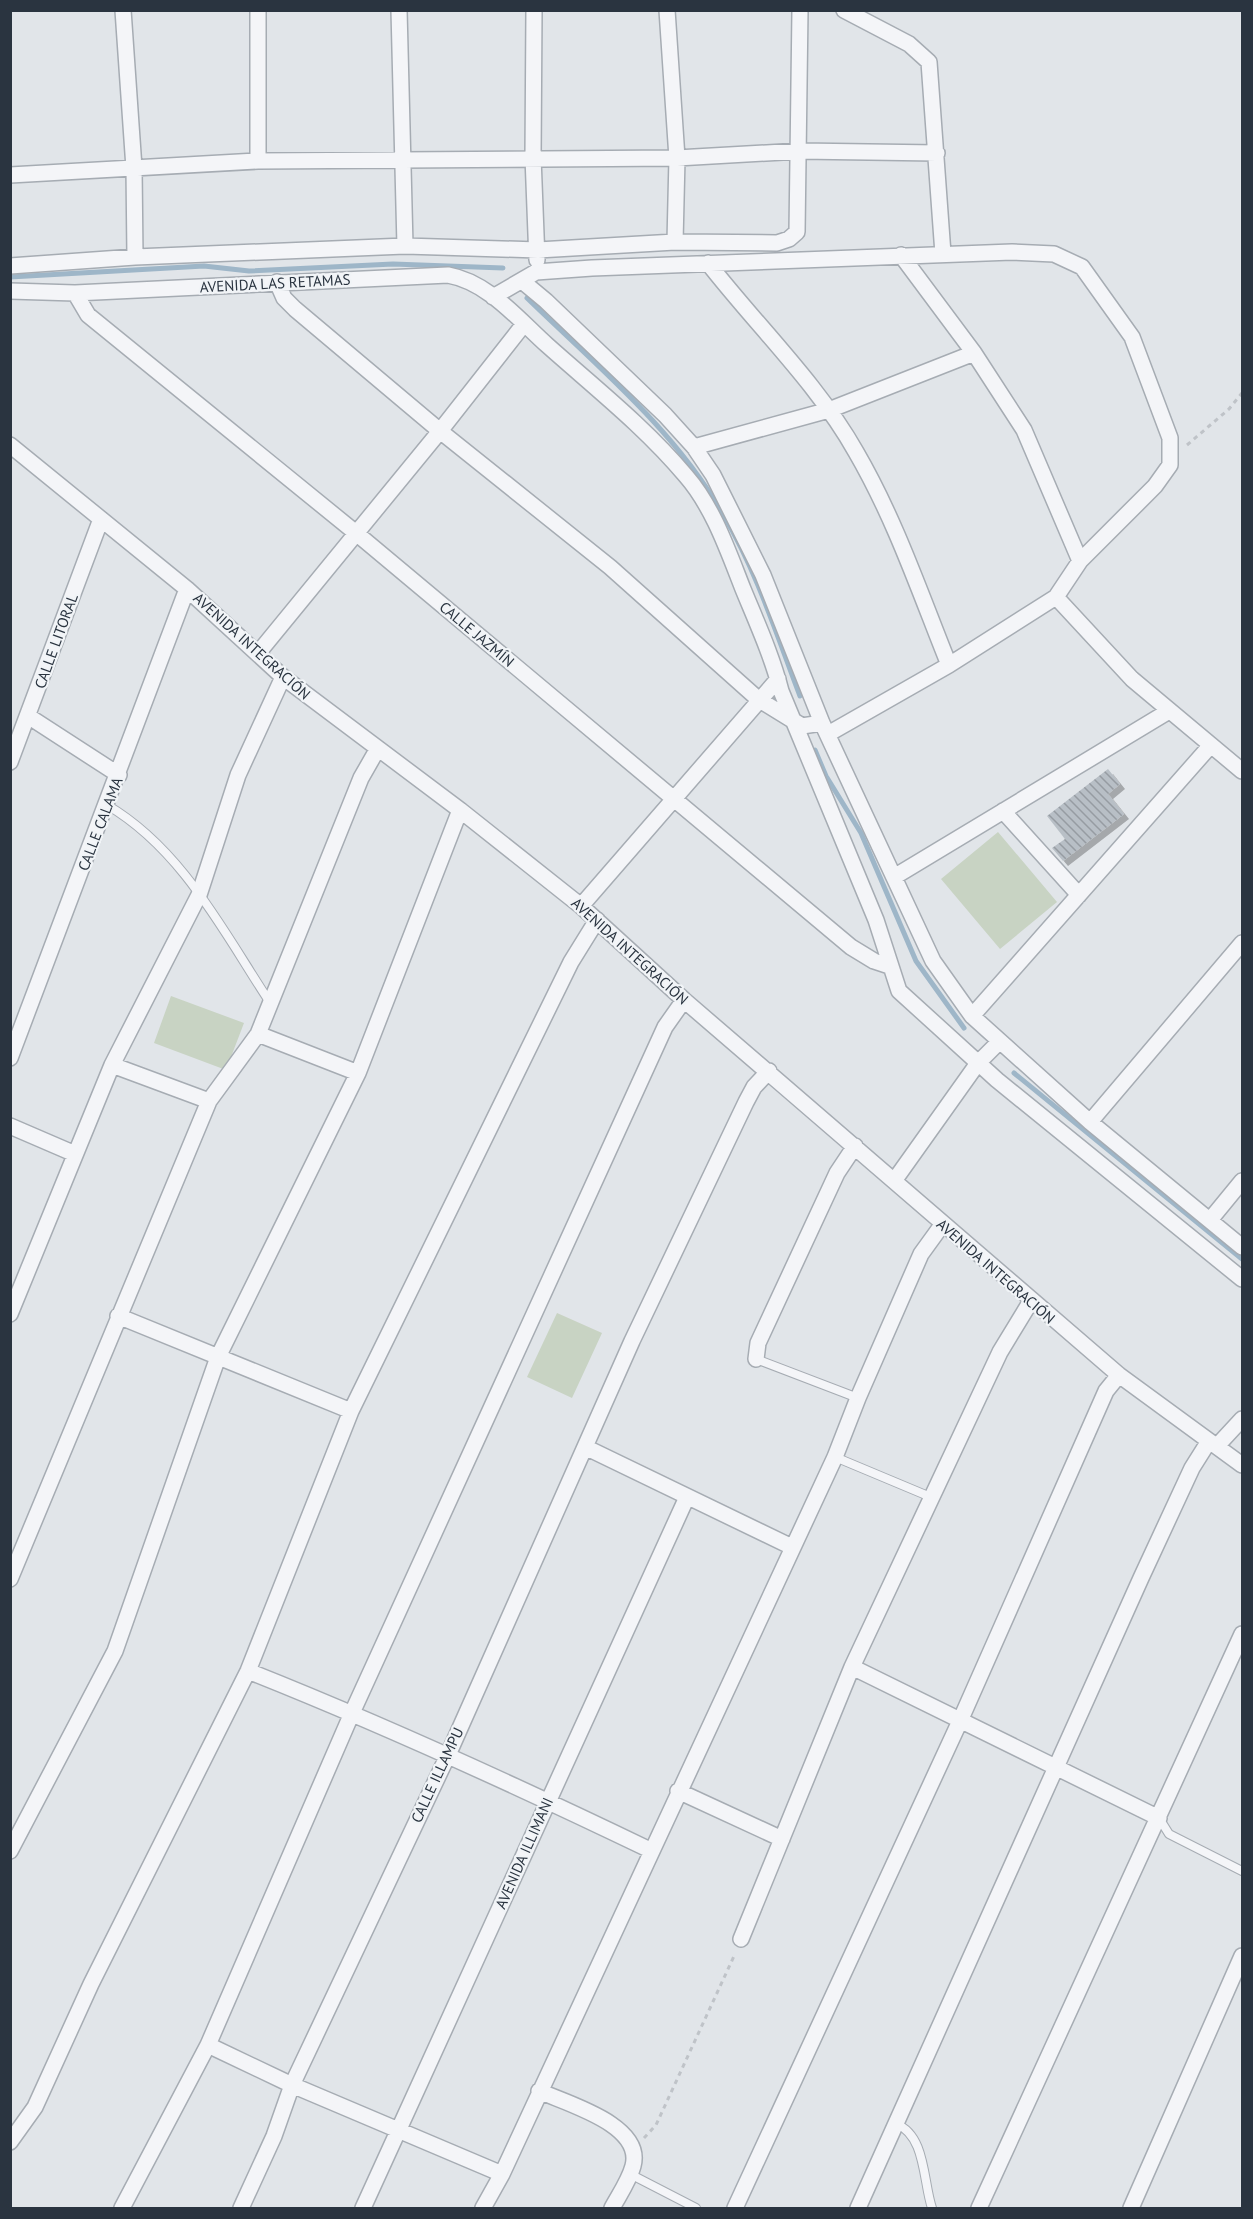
<svg xmlns="http://www.w3.org/2000/svg" width="1253" height="2219" viewBox="0 0 1253 2219" font-family="'PT Sans',sans-serif">
  <defs>
    <pattern id="building-back-hatch" width="6" height="6" patternUnits="userSpaceOnUse" patternTransform="scale(1.5)"><rect width="6" height="6" fill="#b8bfc6"/><path d="M-1 5l2 2M0 0l6 6M5-1l2 2" fill="none" stroke="#969ca2"/></pattern>
    <filter id="shadow"><feDropShadow dx="5" dy="5" stdDeviation="0" flood-color="#0004"/></filter>
  </defs>
  <rect width="100%" height="100%" fill="#e1e5e9"/>
  <path fill="#c8d3c3" d="M998,832L1057,902L1000,949L941,879Z
    M171,996L244,1023L226,1070L154,1043Z
    M557,1313L602,1333L572,1398L527,1377Z"/>
  <g fill="none" stroke-linecap="round" stroke-linejoin="round">
    <path stroke="#9eb6c8" stroke-width="5" d="M10,277L204,266L249,271L393,264L503,268
      M527,298C597,366 675,430 724,516C757,572 777,636 800,696
      M815,750L826,776L861,833L916,961L964,1028
      M1014,1073L1242,1259"/>
  </g>
  <path fill="url(#building-back-hatch)" filter="url(#shadow)" d="M1108,769L1120,784L1108,794L1124,814L1063,861L1052,848L1065,839L1047,816Z"/>
  <g fill="none" stroke-linecap="round" stroke-linejoin="round">
    <g stroke="#a6acb3" stroke-width="10">
      <path id="service" d="M107,805C182,849 223,931 269,1001
        M756,1359L858,1398
        M835,1457L933,1498
        M1159,1818L1169,1834L1242,1871
        M896,2124C926,2135 923,2182 932,2208
        M630,2174L696,2208"/>
    </g>
    <g stroke="#a6acb3" stroke-width="18">
      <path id="minor" d="M123,10L134,168L135,257
        M399,10L405,246
        M534,10L533,157L537,260
        M667,10L677,158L675,242
        M844,10L909,44L929,62L943,254
        M258,161V10
        M10,175L258,161L677,158L800,151L937,153
        M901,255L974,353L1024,430L1080,561
        M708,263C757,326 817,383 856,452C895,519 920,593 949,665
        M10,266L135,257L405,246L538,250L675,242L777,243L789,239L797,232L800,10
        M522,281L546,301L665,415L694,447L713,475L763,575L822,723L933,961L972,1016L1090,1122L1242,1247
        M277,282L284,298L295,309L440,431L610,567L758,699L802,726L822,723
        M10,291L75,293L448,275C488,282 518,319 547,345C594,387 645,427 686,476C713,507 728,551 743,589C757,623 772,656 781,691L876,920L899,991L997,1080L1242,1279
        M75,293L88,315L356,533L851,947L874,961L889,966
        M493,297L536,272L592,268L1012,252L1054,254L1082,267L1132,337L1170,438V465L1155,486L1080,561L1056,597L949,665L828,734
        M10,445L187,589L283,677L460,810L581,906L684,1000L1119,1375L1242,1465
        M694,447L829,410L974,353
        M1056,597L1132,679L1242,771
        M259,652L440,431L524,324
        M28,716L119,775
        M10,762L101,519
        M1003,811L1079,895
        M894,877L1169,711
        M581,906L778,679
        M972,1016L1211,745
        M258,1034L358,1073
        M10,1058L187,589
        M112,1065L209,1101
        M1090,1122L1242,943
        M10,1126L75,1154
        M894,1181L978,1063L1000,1041
        M1210,1220L1242,1181
        M10,1314L112,1065L199,895L238,775L283,677
        M118,1316L351,1411
        M756,1359L758,1343L837,1173L855,1146
        M1217,1446L1242,1419
        M585,1447L792,1547
        M10,1579L209,1101L258,1034L361,778L377,750
        M852,1667L1159,1818
        M248,1671C384,1725 517,1786 650,1850
        M678,1791L782,1839
        M10,1851L115,1651L218,1357L358,1073L460,810
        M741,1939L852,1667L1000,1352L1031,1301
        M208,2045L292,2085L502,2174
        M539,2091C568,2104 644,2125 633,2166C629,2181 619,2195 612,2208
        M10,2142L35,2107L91,1984L248,1671L351,1411L571,962L597,920
        M122,2208L208,2045L352,1713L665,1027L684,1000
        M241,2208L274,2136L292,2085L448,1755L632,1341L746,1102L754,1087L769,1071
        M363,2208L687,1497
        M483,2208L502,2174L835,1457L858,1398L921,1254L942,1225
        M735,2208L960,1721L1106,1391L1119,1375
        M858,2208L1141,1578L1192,1468L1209,1441
        M979,2208L1242,1634
        M1131,2208L1242,1956"/>
    </g>
    <path stroke="#bfc3c8" stroke-width="3" stroke-dasharray="4.5 4.5" stroke-linecap="butt" d="M1187,445L1229,409L1242,393
      M644,2138L656,2125L735,1954"/>
    <use href="#service" stroke="#f4f5f8" stroke-width="8"/>
    <use href="#minor" stroke="#f4f5f8" stroke-width="15"/>
  </g>
  <g text-anchor="middle" dominant-baseline="central" stroke-width="4.5" stroke-linejoin="round" paint-order="stroke">
    <g font-size="15" fill="#2a3440" stroke="#f1f4f7">
      <text transform="translate(275 283) rotate(-3)">AVENIDA LAS RETAMAS</text>
      <text transform="translate(477 634) rotate(40)">CALLE JAZMÍN</text>
      <text transform="translate(56 641) rotate(-70)">CALLE LITORAL</text>
      <text transform="translate(252 646) rotate(42)">AVENIDA INTEGRACIÓN</text>
      <text transform="translate(100 824) rotate(-69)">CALLE CALAMA</text>
      <text transform="translate(630 951) rotate(42)">AVENIDA INTEGRACIÓN</text>
      <text transform="translate(996 1271) rotate(41)">AVENIDA INTEGRACIÓN</text>
      <text transform="translate(437 1775) rotate(-65)">CALLE ILLAMPU</text>
      <text transform="translate(524 1853) rotate(-66)">AVENIDA ILLIMANI</text>
    </g>
  </g>
  <rect width="1253" height="2219" fill="none" stroke="#2a3440" stroke-width="24"/>
</svg>
